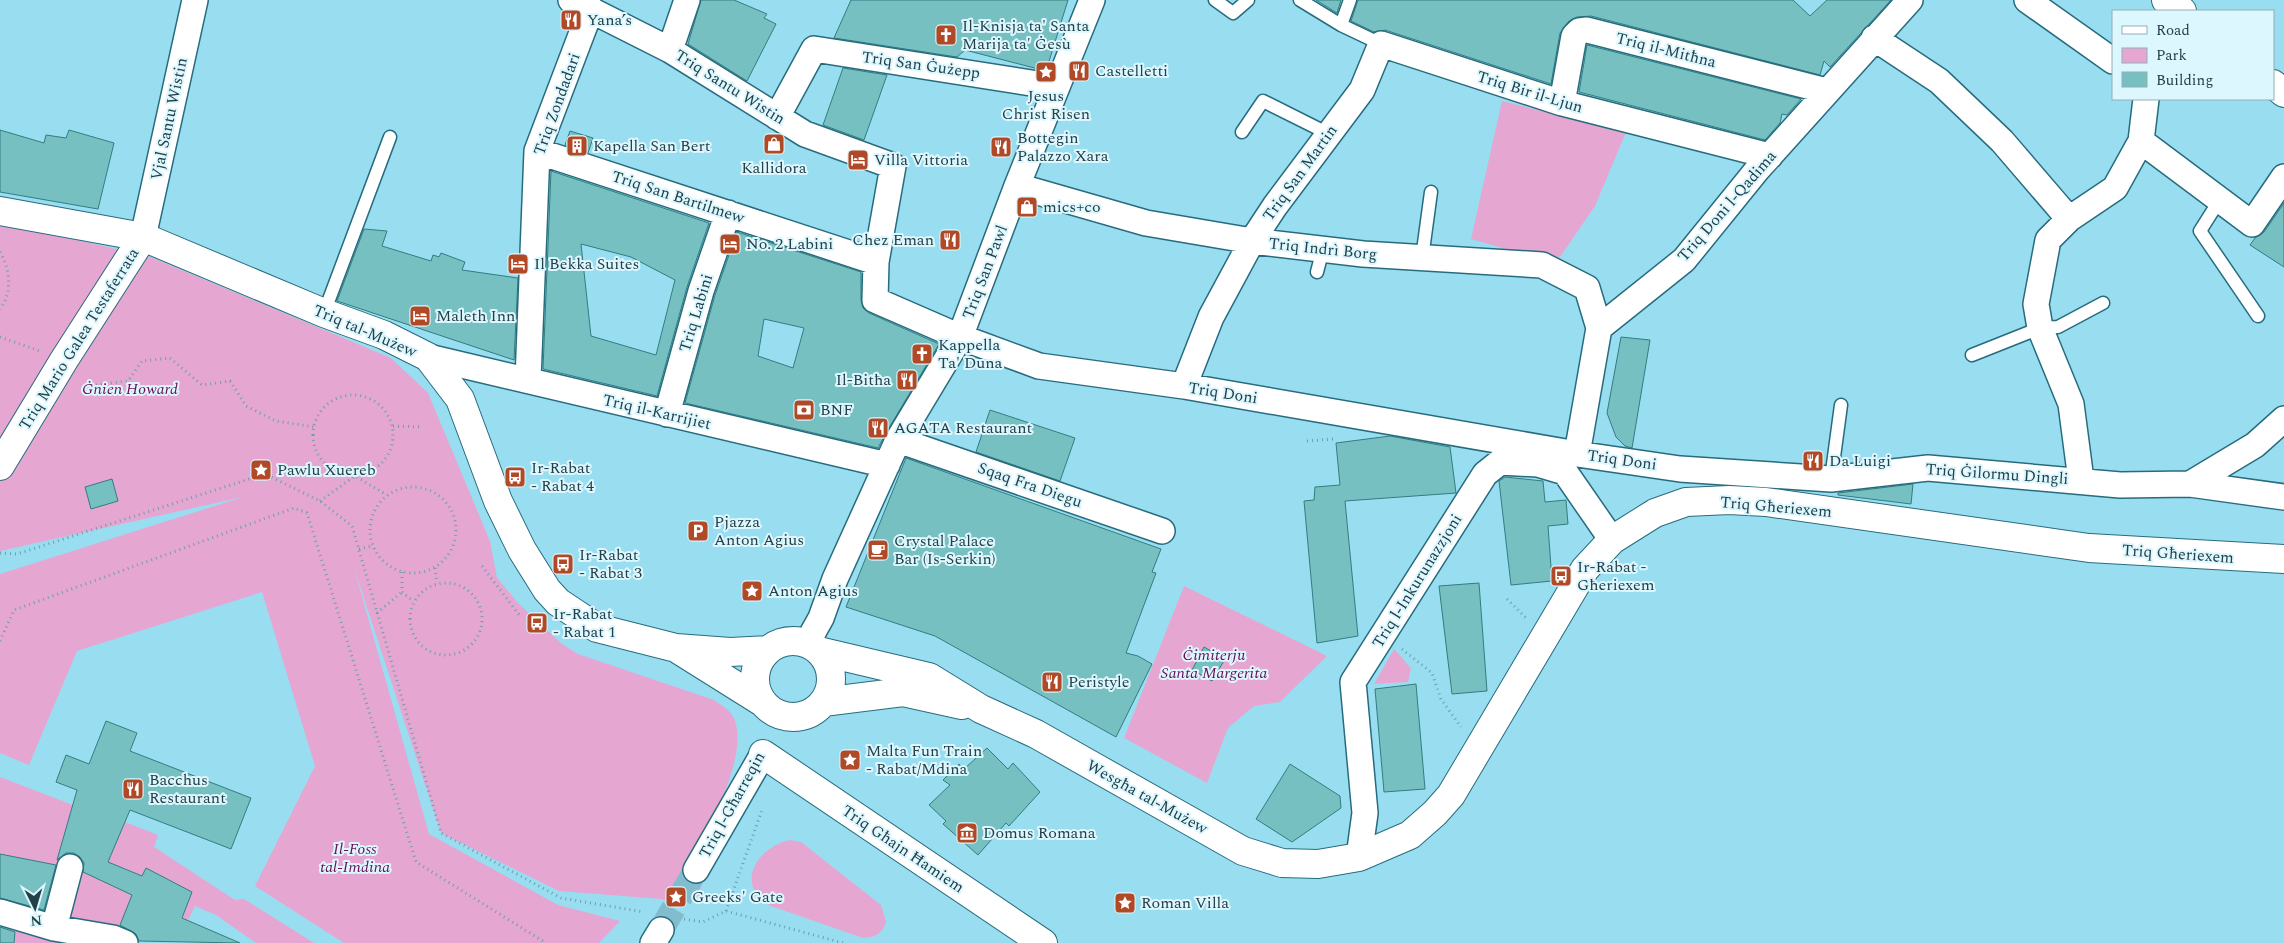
<svg xmlns="http://www.w3.org/2000/svg" width="2284" height="943" viewBox="0 0 2284 943" font-family="Spectral,serif">
  <rect width="100%" height="100%" fill="#99ddf1"/>
  <path fill="#e6a6d2" d="M1502,101L1626,132L1595,206L1560,257L1513,251L1471,239Z
    M0,223L148,256L391,358L428,393L490,541L497,578L519,604L562,644L578,654L714,700C721,705 730,710 734,718C750,757 707,830 690,866L702,875L699,902L559,891L441,833L354,568L429,834L558,905L620,921L599,943H344L255,886L315,766L262,592L77,651L29,765L0,753V574L243,497L0,551Z
    M1184,586L1327,656L1280,702L1254,706L1228,728L1207,783L1124,738Z
    M1394,649L1411,668L1408,682L1374,684Z
    M0,777L73,805L60,850L103,863L108,862L125,822L158,835L154,847L235,900L244,899L314,943H256L216,915L195,906L188,920L132,895L117,933L63,923L62,866L0,854Z
    M790,840L801,842L881,905L886,922C882,933 876,938 863,938L771,906C733,885 757,847 790,840Z
    M16,927L100,943H14Z"/>
  <path fill="#77c0c2" stroke="#327d80" fill-rule="evenodd" d="M701,0H734L767,14L764,18L776,24L747,81L688,44Z
    M851,0H1068L1046,71L965,50L957,57L834,38Z
    M1316,0H1341L1337,13Z
    M1358,0H1793L1810,16L1827,0H1891L1830,67L1824,61L1820,75L1591,16L1577,17L1569,21L1560,33L1551,84L1385,30L1374,32L1351,21Z
    M1587,45L1801,99L1787,115L1782,114L1780,123L1765,140L1579,92Z
    M843,68L887,75L864,140L823,125Z
    M0,130L44,143L46,135L66,138L69,130L114,143L98,209L0,192Z
    M570,131L593,138L588,153L565,145Z
    M551,171L709,223L687,287L657,396L543,369ZM581,244L631,257L675,280L656,355L591,336Z
    M2284,203V267L2250,245L2255,238L2264,232Z
    M364,229L387,231L382,246L431,261L433,255L439,257L441,253L465,262L462,270L518,278L514,360L337,301Z
    M737,232L861,272V300L863,308L869,313L939,344L886,433L878,448L685,403L715,295ZM764,319L804,328L793,368L758,356Z
    M1621,337L1650,340L1632,448L1625,446L1616,437L1607,413Z
    M990,410L1075,438L1060,481L976,452Z
    M1390,436L1450,447L1456,493L1345,501L1358,636L1317,643L1304,501L1314,500L1315,487L1340,485L1336,443Z
    M906,458L1161,549L1152,572L1156,573L1126,653L1138,656L1152,664L1116,737L935,636L846,607Z
    M1505,477L1543,481L1545,502L1566,500L1568,524L1548,526L1552,581L1511,585L1499,481Z
    M112,479L118,501L91,509L85,487Z
    M1913,484L1911,504L1838,495V493Z
    M1479,583L1487,691L1452,694L1439,586Z
    M1204,647L1225,659L1212,681L1192,670Z
    M1416,684L1425,789L1384,792L1375,689Z
    M106,721L137,733L130,751L251,798L231,849L130,810L108,862L142,876L146,868L192,892L182,918L240,943L139,941L136,934L120,925L132,895L83,872L84,863L80,857L74,853H66L57,860L77,790L56,782L66,755L89,764Z
    M987,748L1008,769L1013,763L1040,792L1009,826L1006,823L978,855L943,824L946,821L929,805L950,785L943,780L959,764L963,770Z
    M1290,764L1340,796L1341,808L1292,842L1256,819Z
    M0,854L56,865L44,910L0,898Z
    M0,927L15,932L14,943H0Z"/>
  <g fill="none" stroke-linecap="round" stroke-linejoin="round">
    <path stroke="#81bdcf" stroke-width="25" stroke-dasharray="25 12" stroke-linecap="butt" d="M661,930L696,870"/>
    <g stroke="#276c7e" stroke-width="15">
      <path id="lane" d="M1215,0L1233,13L1248,0
        M1300,0L1341,25L1381,44
        M1341,25L1350,0
        M1242,132L1263,101L1329,134
        M2219,201L2200,231L2258,316
        M1422,258L1431,192
        M1317,272L1323,249
        M324,313L390,137
        M1972,355L2040,328L2058,327L2103,303
        M1831,479L1841,405"/>
    </g>
    <g stroke="#276c7e" stroke-width="28">
      <path id="street" d="M571,0L670,50L805,134L893,166L876,262L875,300L960,337L1039,366L1184,386L1577,454L1680,469L1831,479L1928,468L2120,485L2190,484L2284,497
        M2027,0L2113,61
        M1874,38L1939,81L2002,141L2069,219L2048,240L2036,304L2040,328L2071,404L2081,480
        M670,50L687,0
        M1562,103L1574,36L1579,31L1587,30L1827,91
        M777,117L814,49L1057,87
        M2141,141L2252,224L2284,177
        M537,151L876,262
        M1017,186L1146,223L1252,241L1363,254L1542,265L1587,288L1599,328
        M2069,219L2115,188L2141,141L2146,99
        M143,237L195,0
        M428,357L887,465
        M528,380L537,151L591,9
        M1184,386L1211,317L1252,241L1275,206L1362,90L1381,44L1562,103L1770,156
        M667,414L701,291L728,213
        M898,440L1162,531
        M1577,454L1599,328L1684,260L1757,170L1910,0
        M2190,484L2255,445L2284,419
        M807,643L821,618L835,579L898,440L960,337L1017,186L1092,0
        M1359,857L1365,813L1353,682L1485,474L1500,462L1538,464L1565,472L1612,540
        M696,870L763,754
        M0,912L54,928L113,938L125,943
        M54,928L70,867
        M653,943L661,930"/>
    </g>
    <g stroke="#276c7e" stroke-width="30">
      <path id="secondary" d="M2166,0L2182,11
        M2273,84L2284,93
        M0,211L143,237L324,313L384,335L428,357L460,399L498,501L522,550L547,590L558,602L597,628L676,648L730,652L768,650
        M0,466L64,360L143,237
        M755 679a38 38 0 1 1 76 0a38 38 0 1 1-76 0Z
        M679,650L762,702
        M819,651L929,677L981,709L1036,734L1243,851L1282,863L1318,864L1359,857L1410,835L1435,813L1451,795L1585,569L1612,540L1655,513L1686,502L1729,500L1766,502L2089,548L2284,559
        M823,702L903,692L962,705
        M763,754L1043,943"/>
    </g>
    <path stroke="#6b9faf" stroke-width="3" stroke-dasharray="1 4" stroke-linecap="butt" d="M0,252C10,269 13,292 0,309
      M0,337L40,351
      M86,386L128,381L142,361L170,358L202,385L230,381L246,406L276,421L314,427
      M313 435a40 40 0 1 1 80 0a40 40 0 1 1-80 0Z
      M393,426L423,427
      M1307,441L1333,439
      M370 530a43 43 0 1 1 86 0a43 43 0 1 1-86 0Z
      M320,501L355,476L387,495
      M359,549L372,546
      M0,553L17,554L265,474L320,501L352,526L441,833L561,898L644,912
      M482,566L520,616
      M435,568L437,583
      M402,572V592L413,601
      M410 619a36 36 0 1 1 72 0a36 36 0 1 1-72 0Z
      M1507,599L1526,618
      M377,613L402,592
      M0,641L14,610L294,508L307,513L416,862L546,943
      M1402,649L1432,673L1441,699L1461,727
      M726,911L762,810
      M684,919L703,922L726,911L843,943"/>
    <use href="#lane" stroke="#fff" stroke-width="12"/>
    <use href="#street" stroke="#fff" stroke-width="25"/>
    <use href="#secondary" stroke="#fff" stroke-width="28"/>
  </g>
  <defs>
    <g id="restaurant-square" transform="scale(1.125)"><rect x="-9" y="-9" width="18" height="18" rx="4" fill="#b14926" stroke="#ddf7ff"/><path d="M-5-6h1v4h1v-4h1v4h1v-4h1v5L-1.5 .5V6h-2V.5L-5-1ZM5-6V6H3V1.5H1.5Q1.5-4 5-6Z" fill="#fff"/></g>
    <g id="church-square" transform="scale(1.125)"><rect x="-9" y="-9" width="18" height="18" rx="4" fill="#b14926" stroke="#ddf7ff"/><path d="M-1.2-6h2.4v3.5h3.3v2.4h-3.3V6h-2.4V-.1h-3.3v-2.4h3.3Z" fill="#fff"/></g>
    <g id="sight-square" transform="scale(1.125)"><rect x="-9" y="-9" width="18" height="18" rx="4" fill="#b14926" stroke="#ddf7ff"/><path d="M0-6L1.8-2.2L6-1.7L2.9 1.2L3.7 5.4L0 3.3L-3.7 5.4L-2.9 1.2L-6-1.7L-1.8-2.2Z" fill="#fff"/></g>
    <g id="shop-square" transform="scale(1.125)"><rect x="-9" y="-9" width="18" height="18" rx="4" fill="#b14926" stroke="#ddf7ff"/><path d="M-5-2.5h2.3a2.7 3.5 0 0 1 5.4 0H5L5.5 6h-11ZM-1.5-2.5h3a1.5 2.3 0 0 0-3 0Z" fill="#fff"/></g>
    <g id="building-square" transform="scale(1.125)"><rect x="-9" y="-9" width="18" height="18" rx="4" fill="#b14926" stroke="#ddf7ff"/><path d="M-4-6H4V6H1V3H-1V6H-4ZM-2.5-4.3h1.7v1.8h-1.7ZM.8-4.3h1.7v1.8H.8ZM-2.5-1h1.7V.8h-1.7ZM.8-1h1.7V.8H.8Z" fill="#fff"/></g>
    <g id="hotel-square" transform="scale(1.125)"><rect x="-9" y="-9" width="18" height="18" rx="4" fill="#b14926" stroke="#ddf7ff"/><path d="M-6-4.5h1.5V1H6V5H4.5V3h-9V5H-6ZM-4 0a1.8 1.8 0 1 1 3.6 0ZM.5 0V-2.5h3Q6-2.5 6 0Z" fill="#fff"/></g>
    <g id="bank-square" transform="scale(1.125)"><rect x="-9" y="-9" width="18" height="18" rx="4" fill="#b14926" stroke="#ddf7ff"/><path d="M-6-4H6V4H-6ZM0-2.3a2.3 2.3 0 1 0 0 4.6a2.3 2.3 0 1 0 0-4.6Z" fill="#fff"/></g>
    <g id="bus-square" transform="scale(1.125)"><rect x="-9" y="-9" width="18" height="18" rx="4" fill="#b14926" stroke="#ddf7ff"/><path d="M-5-6H5V4H4V6H2V4H-2V6H-4V4H-5ZM-3.5-4V0h7V-4ZM-3.5 1.2v1.5H-2V1.2ZM2 1.2v1.5H3.5V1.2Z" fill="#fff"/></g>
    <g id="parking-square" transform="scale(1.125)"><rect x="-9" y="-9" width="18" height="18" rx="4" fill="#b14926" stroke="#ddf7ff"/><path d="M-3.5-5.5H1a3.5 3.5 0 0 1 0 7H-1V5.5H-3.5ZM-1-3.4V-.6H.8a1.4 1.4 0 0 0 0-2.8Z" fill="#fff"/></g>
    <g id="cafe-square" transform="scale(1.125)"><rect x="-9" y="-9" width="18" height="18" rx="4" fill="#b14926" stroke="#ddf7ff"/><path d="M-5.5-4.5H6V0H3Q3 3.5 0 3.5H-2.5Q-5.5 3.5-5.5 0ZM3-3.2v2h1.7v-2ZM-6 4.5H4V6H-6Z" fill="#fff"/></g>
    <g id="museum-square" transform="scale(1.125)"><rect x="-9" y="-9" width="18" height="18" rx="4" fill="#b14926" stroke="#ddf7ff"/><path d="M0-6L6-3V-2H-6V-3ZM-5-1h2V3h-2ZM-1-1h2V3h-2ZM3-1h2V3H3ZM-6 4H6V6H-6Z" fill="#fff"/></g>
  </defs>
  <g fill-rule="evenodd">
    <use href="#restaurant-square" x="571" y="20"/>
    <use href="#church-square" x="946" y="35"/>
    <use href="#restaurant-square" x="1079" y="71"/>
    <use href="#sight-square" x="1046" y="72"/>
    <use href="#shop-square" x="774" y="144"/>
    <use href="#building-square" x="577" y="146"/>
    <use href="#restaurant-square" x="1001" y="147"/>
    <use href="#hotel-square" x="858" y="160"/>
    <use href="#shop-square" x="1027" y="207"/>
    <use href="#restaurant-square" x="950" y="240"/>
    <use href="#hotel-square" x="730" y="244"/>
    <use href="#hotel-square" x="518" y="264"/>
    <use href="#hotel-square" x="420" y="316"/>
    <use href="#church-square" x="922" y="354"/>
    <use href="#restaurant-square" x="907" y="380"/>
    <use href="#bank-square" x="804" y="410"/>
    <use href="#restaurant-square" x="878" y="428"/>
    <use href="#restaurant-square" x="1813" y="461"/>
    <use href="#sight-square" x="261" y="470"/>
    <use href="#bus-square" x="515" y="477"/>
    <use href="#parking-square" x="698" y="531"/>
    <use href="#cafe-square" x="878" y="550"/>
    <use href="#bus-square" x="563" y="564"/>
    <use href="#bus-square" x="1561" y="576"/>
    <use href="#sight-square" x="752" y="591"/>
    <use href="#bus-square" x="537" y="623"/>
    <use href="#restaurant-square" x="1052" y="682"/>
    <use href="#sight-square" x="850" y="760"/>
    <use href="#restaurant-square" x="133" y="789"/>
    <use href="#museum-square" x="967" y="833"/>
    <use href="#sight-square" x="676" y="897"/>
    <use href="#sight-square" x="1125" y="903"/>
  </g>
  <g text-anchor="middle" dominant-baseline="central" stroke-width="4" stroke-linejoin="round" paint-order="stroke">
    <g font-size="16" fill="#233f47" stroke="#ddf7ff" text-anchor="start">
      <text x="587" y="20">Yana’s</text>
      <text x="962" y="26">Il-Knisja ta' Santa<tspan x="962" dy="18">Marija ta' Ġesù</tspan></text>
      <text x="1095" y="71">Castelletti</text>
      <text x="1046" y="96" text-anchor="middle">Jesus<tspan x="1046" dy="18">Christ Risen</tspan></text>
      <text x="1017" y="138">Bottegin<tspan x="1017" dy="18">Palazzo Xara</tspan></text>
      <text x="593" y="146">Kapella San Bert</text>
      <text x="874" y="160">Villa Vittoria</text>
      <text x="774" y="168" text-anchor="middle">Kallidora</text>
      <text x="1043" y="207">mics+co</text>
      <text x="934" y="240" text-anchor="end">Chez Eman</text>
      <text x="746" y="244">No. 2 Labini</text>
      <text x="534" y="264">Il Bekka Suites</text>
      <text x="436" y="316">Maleth Inn</text>
      <text x="938" y="345">Kappella<tspan x="938" dy="18">Ta' Duna</tspan></text>
      <text x="891" y="380" text-anchor="end">Il-Bitħa</text>
      <text x="820" y="410">BNF</text>
      <text x="894" y="428">AGATA Restaurant</text>
      <text x="1829" y="461">Da Luigi</text>
      <text x="531" y="468">Ir-Rabat<tspan x="531" dy="18">- Rabat 4</tspan></text>
      <text x="277" y="470">Pawlu Xuereb</text>
      <text x="714" y="522">Pjazza<tspan x="714" dy="18">Anton Agius</tspan></text>
      <text x="894" y="541">Crystal Palace<tspan x="894" dy="18">Bar (Is-Serkin)</tspan></text>
      <text x="579" y="555">Ir-Rabat<tspan x="579" dy="18">- Rabat 3</tspan></text>
      <text x="1577" y="567">Ir-Rabat -<tspan x="1577" dy="18">Għeriexem</tspan></text>
      <text x="768" y="591">Anton Agius</text>
      <text x="553" y="614">Ir-Rabat<tspan x="553" dy="18">- Rabat 1</tspan></text>
      <text x="1068" y="682">Peristyle</text>
      <text x="866" y="751">Malta Fun Train<tspan x="866" dy="18">- Rabat/Mdina</tspan></text>
      <text x="149" y="780">Bacchus<tspan x="149" dy="18">Restaurant</tspan></text>
      <text x="983" y="833">Domus Romana</text>
      <text x="692" y="897">Greeks' Gate</text>
      <text x="1141" y="903">Roman Villa</text>
    </g>
    <g font-size="16" fill="#233f47" stroke="#ddf7ff">
      <text transform="translate(1666 50) rotate(14)">Triq il-Mitħna</text>
      <text transform="translate(921 65) rotate(8)">Triq San Ġużepp</text>
      <text transform="translate(730 87) rotate(32)">Triq Santu Wistin</text>
      <text transform="translate(1530 92) rotate(17)">Triq Bir il-Ljun</text>
      <text transform="translate(557 104) rotate(-70)">Triq Zondadari</text>
      <text transform="translate(169 119) rotate(-78)">Vjal Santu Wistin</text>
      <text transform="translate(1300 173) rotate(-54)">Triq San Martin</text>
      <text transform="translate(678 197) rotate(18)">Triq San Bartilmew</text>
      <text transform="translate(1727 206) rotate(-49)">Triq Doni l-Qadima</text>
      <text transform="translate(1323 249) rotate(6)">Triq Indrì Borg</text>
      <text transform="translate(985 272) rotate(-69)">Triq San Pawl</text>
      <text transform="translate(696 313) rotate(-73)">Triq Labini</text>
      <text transform="translate(365 331) rotate(23)">Triq tal-Mużew</text>
      <text transform="translate(79 339) rotate(-58)">Triq Mario Galea Testaferrata</text>
      <text transform="translate(1223 393) rotate(9)">Triq Doni</text>
      <text transform="translate(657 412) rotate(13)">Triq il-Karrijiet</text>
      <text transform="translate(1622 460) rotate(8)">Triq Doni</text>
      <text transform="translate(1997 474) rotate(4)">Triq Ġilormu Dingli</text>
      <text transform="translate(1030 485) rotate(19)">Sqaq Fra Diegu</text>
      <text transform="translate(1776 507) rotate(5)">Triq Għeriexem</text>
      <text transform="translate(2178 554) rotate(4)">Triq Għeriexem</text>
      <text transform="translate(1417 581) rotate(-58)">Triq l-Inkurunazzjoni</text>
      <text transform="translate(1147 797) rotate(29)">Wesgħa tal-Mużew</text>
      <text transform="translate(732 805) rotate(-61)">Triq l-Għarreqin</text>
      <text transform="translate(903 849) rotate(34)">Triq Għajn Ħamiem</text>
    </g>
    <g font-size="16" font-style="italic" fill="#6a0e57" stroke="#ddf7ff">
      <text x="130" y="389">Ġnien Howard</text>
      <text x="1214" y="655">Ċimiterju<tspan x="1214" dy="18">Santa Margerita</tspan></text>
      <text x="355" y="849">Il-Foss<tspan x="355" dy="18">tal-Imdina</tspan></text>
    </g>
  </g>
  <rect x="2112" y="10" width="162" height="90" fill="#ddf7ff" stroke="#93adb5"/>
  <rect x="2122" y="26" width="25" height="8" fill="#ffffff" stroke="#93adb5"/>
  <text x="2156" y="35" font-size="15" fill="#233f47">Road</text>
  <rect x="2122" y="48" width="25" height="15" fill="#e6a6d2" stroke="#93adb5"/>
  <text x="2156" y="60" font-size="15" fill="#233f47">Park</text>
  <rect x="2122" y="72" width="25" height="15" fill="#77c0c2" stroke="#93adb5"/>
  <text x="2156" y="85" font-size="15" fill="#233f47">Building</text>
  <g transform="translate(35 908) rotate(175)" stroke="#ddf7ff" stroke-width="4" paint-order="stroke">
  <path d="M0-4L9 19L0 12L-9 19Z" fill="#233f47"/>
  <text y="-8" font-size="14" font-weight="bold" text-anchor="middle" fill="#233f47">N</text>
  </g>
</svg>
